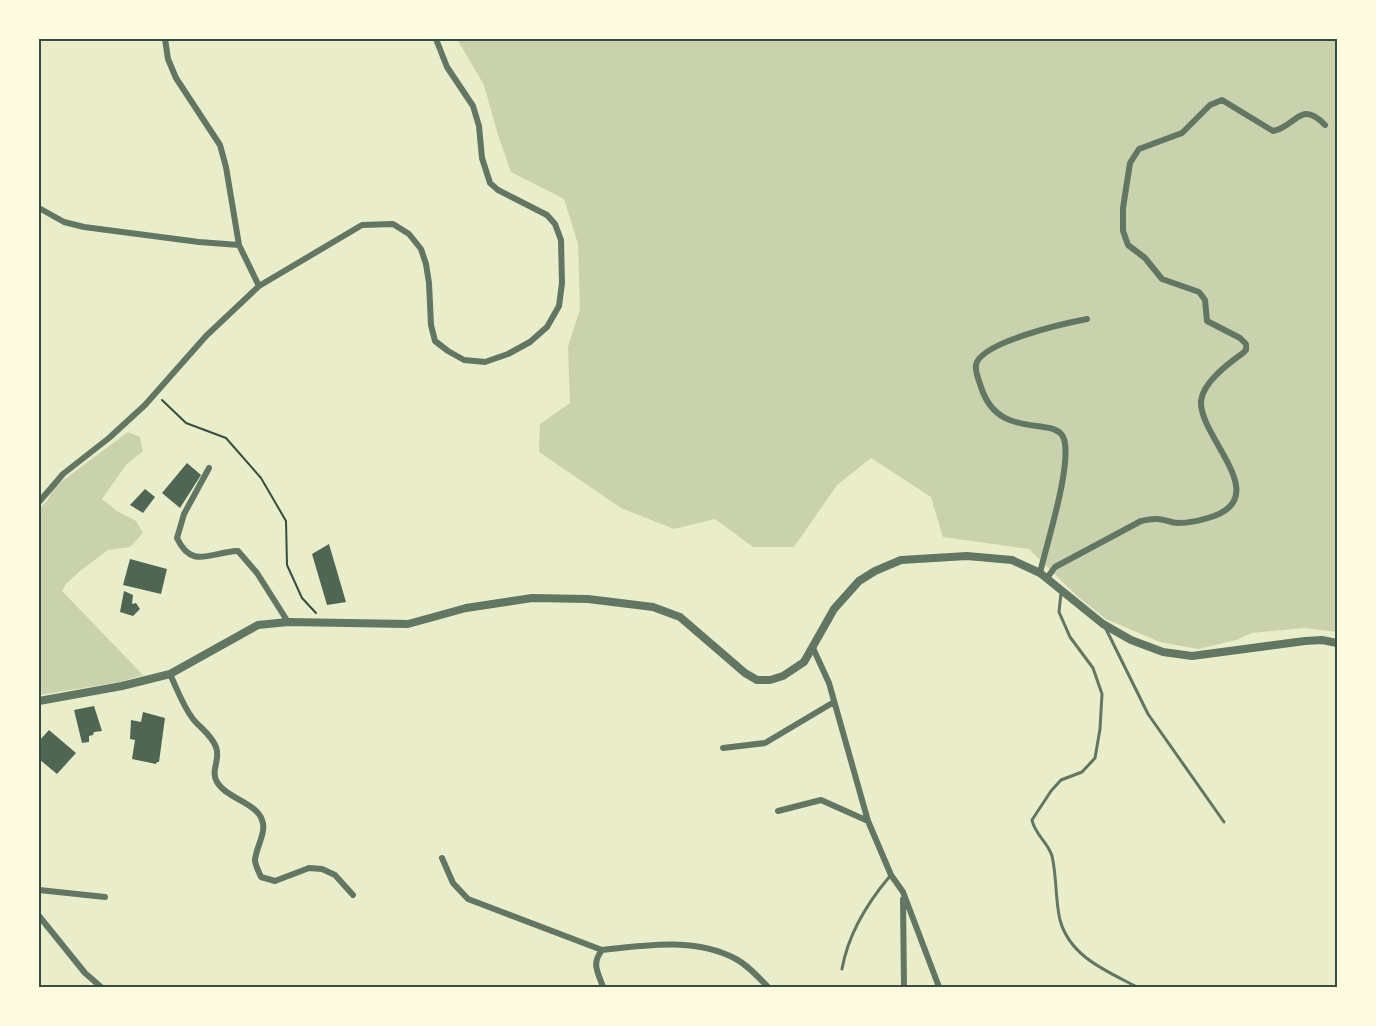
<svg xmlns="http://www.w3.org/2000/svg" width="1376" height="1026" viewBox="0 0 1376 1026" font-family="'Open Sans',sans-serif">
  <rect width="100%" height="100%" fill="#e9edc9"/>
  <path fill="#cad2ad" d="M457,39H1337V632L1304,628L1252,633L1236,640L1198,649L1160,642L1106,619L1077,596L1029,549L943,537L931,497L871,458L837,485L794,547H753L715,519L674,529L621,508L539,452L540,424L570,403L568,347L580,309L578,244L564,199L511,172L498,135L484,85Z
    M128,432L140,437L143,451L126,465L102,499L117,511L136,521L143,533L130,547L108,550L80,571L66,584L62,591L143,675L120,682L39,695V509L47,501L54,487Z"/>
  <path fill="#4f6655" d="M187,463L201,475L180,508L162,493Z
    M145,489L155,497L143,513L130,505Z
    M329,544L346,602L327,605L312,554Z
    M130,559L167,569L161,594L123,585Z
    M124,591L133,595L132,604L136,603L140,609L133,616L120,612Z
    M94,706L102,731L94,732L93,735L89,736V742L82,743L74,710Z
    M143,712L165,718L159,762H157L156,764L132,759L135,740L130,739L131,720L141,722Z
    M49,730L76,753L57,774L39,759V741Z"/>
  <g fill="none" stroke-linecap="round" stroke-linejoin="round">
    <path stroke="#344e41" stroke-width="2" d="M162,400L186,423L226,438L261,478L286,521L287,565L302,598L316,613"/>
    <path stroke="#617663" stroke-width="3" d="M1061,593L1059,612L1070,637L1093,668L1102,694L1100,729L1095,758L1082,772L1061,780L1051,791L1032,820C1035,835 1048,842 1052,856C1057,877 1055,899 1060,920C1070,957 1107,971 1137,987
      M1106,629L1148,714L1224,822
      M842,969C848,935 868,902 890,876"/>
    <path stroke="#617663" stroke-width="6" d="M165,39L168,59L176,78L220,145L226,167L239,245L259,286
      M39,208L64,222L84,227L199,242L239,245
      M209,468L184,514L177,538C192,570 210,552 238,551L257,573L288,622
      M39,502L63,474L109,438L145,405L206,336L259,286L362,225L393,224L409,234L421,249L426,264L429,283L431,325L435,341L448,351L464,360L485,362L508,354L530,342L547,327L559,306L562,283L561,240L555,224L547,215L498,190L490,183L482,158L479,126L473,106L447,67L436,39
      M1040,573C1047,542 1072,466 1064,439C1056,414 999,443 981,387C979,380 975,373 976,365C980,342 1066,323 1087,319
      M1047,578L1055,567L1141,521C1146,520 1151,519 1155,519C1163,518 1170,523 1178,523C1189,523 1203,520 1214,516C1272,495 1199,437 1201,401C1203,382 1229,363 1243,353L1246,350V344L1240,338L1207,321L1205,300L1199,292L1162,279L1145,258L1128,245L1123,231V208L1130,163L1139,149L1182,133L1210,105L1222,100L1273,131C1296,127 1300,99 1325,125
      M813,648L829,683L868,821L891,875L903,892L939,987
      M170,674C177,689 183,706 193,719C201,729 211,734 216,747C221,759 210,771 217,782C226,798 257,803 262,820C267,832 256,847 255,860C255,865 259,872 261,877L275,881L309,868L322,869L335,875L353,895
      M723,748L765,743L834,702
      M778,811L821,800L868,821
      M442,858L453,883L468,899L602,950
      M39,890L105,897
      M903,899L904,987
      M39,916L85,973L101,987
      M603,987C598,972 591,964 602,950C645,945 696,937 736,959C749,966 758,977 768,987"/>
    <path stroke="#617663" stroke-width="8" d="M39,701L122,686L170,674L258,625L288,622L408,624L466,608L532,598L588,599L653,607L680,617L745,673L757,680H770L783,676L804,662L834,609L859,581L875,571L901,560L967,556L1012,560L1040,573L1103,624L1131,640L1163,652L1192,656L1305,641L1322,640L1337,643"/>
  </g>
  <rect width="1376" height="1026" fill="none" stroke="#fefae0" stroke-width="81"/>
  <rect x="40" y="40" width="1296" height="946" fill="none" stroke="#344e41" stroke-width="2"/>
</svg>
